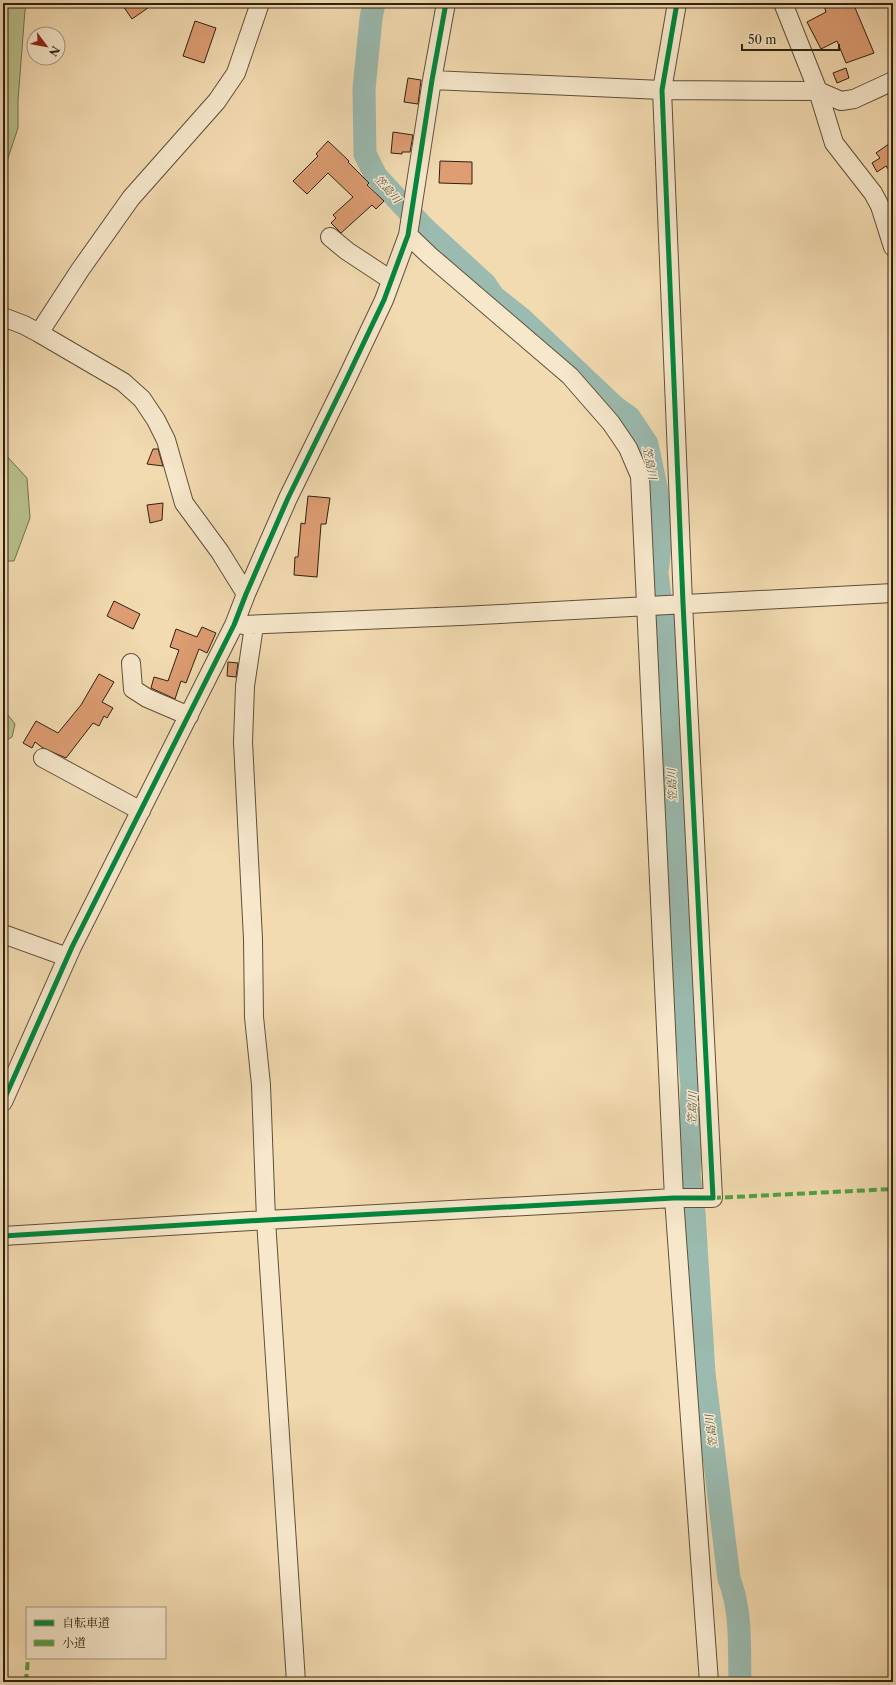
<svg xmlns="http://www.w3.org/2000/svg" width="896" height="1685" viewBox="0 0 896 1685" font-family="'Libre Caslon Text','Noto Serif JP',serif">
  <rect width="100%" height="100%" fill="#f3dbb1"/>
  <filter id="stains"><feTurbulence type="fractalNoise" baseFrequency=".005" numOctaves="4"/><feColorMatrix values="0 0 0 0 .2 0 0 0 0 .09 0 0 0 0 .02 0 0 0 .5 -.17"/></filter>
  <radialGradient id="worn" r=".72"><stop offset=".6" stop-color="#630" stop-opacity="0"/><stop offset="1" stop-color="#630" stop-opacity=".3"/></radialGradient>
  <path fill="#b8c18e" stroke="#727150" d="M3,3H28L25,10L18,100V128L3,173Z
    M3,452L27,478L30,518L14,561H3Z
    M3,709L15,724L12,737L3,742Z"/>
  <g fill="none" stroke-linecap="round" stroke-linejoin="round">
    <path stroke="#9bbbb0" stroke-width="23" d="M374,3L371,18L364,89L365,154L376,176L423,227L485,284L493,296L522,319L615,407L629,417L647,444L656,487L662,529L657,573L671,689L670,737L674,838L679,867L677,891L681,977L692,1085L689,1175L694,1213L704,1373L729,1579C742,1611 739,1648 740,1682"/>
  </g>
  <path fill="#de9d73" stroke="#2d2111" d="M121,3H155L132,19Z
    M830,3H853L874,53L846,63L837,41L821,49L807,22L826,12L824,6Z
    M195,21L216,28L204,63L183,56Z
    M846,68L849,78L837,83L833,73Z
    M408,78L421,80L418,104L404,102Z
    M393,132L413,135L410,152H402V154L391,153Z
    M328,141L349,161L348,162L369,183L367,185L384,201L376,209L372,205L341,233L331,223L336,218L333,215L353,197L328,173L307,194L293,181L318,156L316,154Z
    M893,141V176L886,166L877,172L872,163L880,158L876,153Z
    M440,161L472,162V184L439,183Z
    M153,449H158L163,466L147,464Z
    M308,496L330,498L326,524H321L317,577L294,575L295,557H298L301,523L305,524Z
    M163,503L162,520L150,523L147,505Z
    M114,601L140,614L133,629L107,616Z
    M202,627L216,633L207,653L199,649L186,683L181,681L175,699L151,688L154,677L168,681L179,650L170,647L176,629L197,637Z
    M228,662L238,663L236,677L227,676Z
    M99,674L114,682L102,702L113,708L107,718L104,716L99,726L93,723L66,758L43,748L35,742L32,748L23,743L36,721L58,733L81,705Z"/>
  <g fill="none" stroke-linecap="round" stroke-linejoin="round">
    <g stroke="#5e5039" stroke-width="20">
      <path id="minor" d="M783,3L818,91L834,143L873,193L880,206L893,247
        M432,80L662,90L818,91L841,101L854,99L893,81
        M408,235L430,256L570,376L611,423L628,448L640,476L674,1198L709,1682
        M330,237L347,251L391,280
        M3,317L24,325L39,333L123,382L142,399L156,420L166,440L184,503L220,552L246,594
        M39,333L80,270L131,198L217,101L236,73L260,3
        M243,625L461,616L893,593
        M254,626L245,686L243,742L253,939L254,1017L261,1085L266,1220L296,1682
        M131,663L133,689L147,698L189,716
        M43,758L141,811
        M3,934L67,957
        M3,1102L72,947L234,625L246,594L288,498L347,378L384,300L408,235L432,80L446,3
        M3,1236L266,1220L674,1198H713L683,603L662,90L677,3"/>
    </g>
    <use href="#minor" stroke="#f7e8cc" stroke-width="18"/>
    <path stroke="#52a23f" stroke-width="4" stroke-dasharray="8 4" stroke-linecap="butt" d="M713,1198L893,1189
      M26,1682L28,1658"/>
    <g stroke="#f7e8cc" stroke-width="8">
      <path id="cycleway" d="M3,1102L72,947L234,625L246,594L288,498L347,378L384,300L408,235L432,80L446,3
        M3,1236L266,1220L674,1198H713L683,603L662,90L677,3"/>
    </g>
    <use href="#cycleway" stroke="#00873e" stroke-width="5"/>
  </g>
  <g text-anchor="middle" dominant-baseline="central" stroke-width="3" stroke-linejoin="round" paint-order="stroke">
    <g font-size="11" font-style="italic" fill="#4e4f41" stroke="#f7e8cc">
      <text transform="translate(388 189) rotate(49)">笠島川</text>
      <text transform="translate(650 463) rotate(79)">笠島川</text>
      <text transform="translate(672 785) rotate(-93)">笠島川</text>
      <text transform="translate(692 1108) rotate(-88)">笠島川</text>
      <text transform="translate(711 1431) rotate(-97)">笠島川</text>
    </g>
  </g>
  <rect width="896" height="1685" fill="none" stroke="#f3dbb1" stroke-width="16"/>
  <rect x="4" y="4" width="888" height="1677" fill="none" stroke="#2d2111" stroke-width="2"/>
  <rect x="8" y="8" width="880" height="1669" fill="none" stroke="#2d2111"/>
  <rect x="26" y="1607" width="140" height="52" fill="#f7e8cc" stroke="#a69881"/>
  <rect x="34" y="1620" width="20" height="6" fill="#00873e" stroke="#a69881"/>
  <text x="62" y="1627" font-size="12" fill="#2d2111">自転車道</text>
  <rect x="34" y="1640" width="20" height="6" fill="#52a23f" stroke="#a69881"/>
  <text x="62" y="1647" font-size="12" fill="#2d2111">小道</text>
  <g transform="translate(46 46) rotate(122)"><circle r="19" fill="#f7e8cc" stroke="#a69881"/>
  <path d="M0-3L7 15L0 10L-7 15Z" fill="#8f2418"/>
  <text y="-6" font-size="11" font-weight="bold" text-anchor="middle" fill="#2d2111">N</text>
  </g>
  <path d="M742 44v6h97v-6" fill="none" stroke="#2d2111" stroke-width="2"/>
  <text x="748" y="44" font-size="12" fill="#2d2111" stroke="#f7e8cc" stroke-width="3" paint-order="stroke">50 m</text>
  <rect width="100%" height="100%" filter="url(#stains)"/>
  <rect width="100%" height="100%" fill="url(#worn)"/>
</svg>
